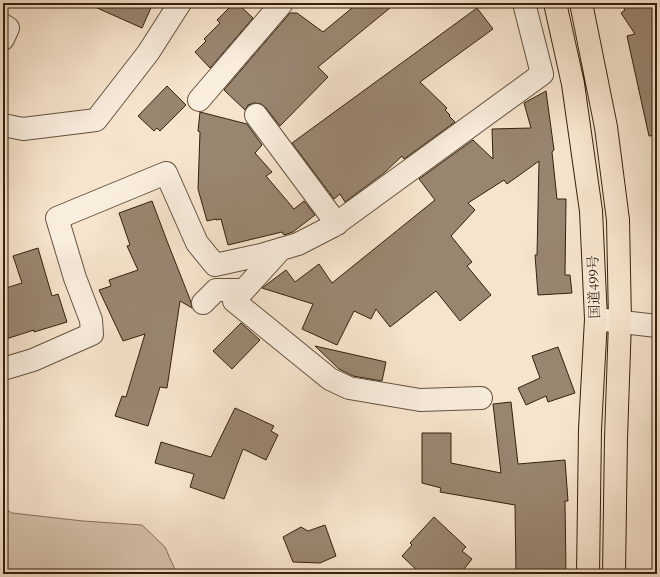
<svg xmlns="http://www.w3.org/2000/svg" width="660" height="577" viewBox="0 0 660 577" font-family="Cardo,'Noto Serif JP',serif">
  <rect width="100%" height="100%" fill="#f6e4cd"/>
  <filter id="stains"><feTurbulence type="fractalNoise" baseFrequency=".005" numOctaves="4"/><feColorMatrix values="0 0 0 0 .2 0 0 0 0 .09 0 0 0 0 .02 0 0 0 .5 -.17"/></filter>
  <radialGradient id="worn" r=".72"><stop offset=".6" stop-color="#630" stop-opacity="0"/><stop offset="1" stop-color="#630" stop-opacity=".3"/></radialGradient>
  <path fill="#d5c3ac" stroke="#84725c" d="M3,508L12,513L83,521L142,525L165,547L177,574H3Z"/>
  <path fill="#998671" stroke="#34210d" d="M86,3H153L142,28Z
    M234,3H237L253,18L210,68L195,52L206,41L204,39L220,23L217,20Z
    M358,3H396L318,67L328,77L280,126L266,108L261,104L254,103L248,105L245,110L224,90L290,13H297L323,32Z
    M621,3H657V135L649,136L627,36L635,34L621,13L625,10Z
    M477,8L493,29L420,82L447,108L445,110L450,115L449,116L455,122L404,159L402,156L384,173L345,202L340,194L334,199L292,143Z
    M167,86L186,105L160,131L157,128L154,131L138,116Z
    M546,91L554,150L552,152L557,199H566L565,275H570L572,293L538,295L535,255H537L539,161L507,184L504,180L468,203L475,210L451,236L472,262L467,266L491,295L460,321L436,291L390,327L376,309L371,319L354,311L337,345L302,329L313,304L262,288L286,270L295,282L319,264L332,283L435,200L419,179L473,140L493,159L492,129L531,128L524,103Z
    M200,112L247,124L262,145L255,153L272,172L266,176L294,209L304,201L315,215L293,232L284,235L282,232L228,245L221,219L216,220V219L207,221L198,189L200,132L198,131Z
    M152,201L167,241L191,302L192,308L180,301L167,388L160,387L148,426L115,416L122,396L126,397L145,334L123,341L99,290L111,286L109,280L138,270L127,246L130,245L119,213Z
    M38,248L52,296L58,294L67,322L34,332V330L3,340V289L22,283L13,256Z
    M241,323L260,340L232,369L213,351Z
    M315,346L386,362L382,381L353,376L339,369Z
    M558,347L575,393L548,402L546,396L526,405L518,388L540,378L532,356Z
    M511,402L518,464L565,460L568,501H565L566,574H516L515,505L440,492L441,488L422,483V433H451V463L501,473L493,404Z
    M235,408L274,426L271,431L278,435L266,460L243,449L224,499L190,487L194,474L155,463L161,442L211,457Z
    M434,517L466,547L462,551L472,559L460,574H421L402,556L412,545L410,543Z
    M325,525L336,556L320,563L293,562L283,537L301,527L308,531Z"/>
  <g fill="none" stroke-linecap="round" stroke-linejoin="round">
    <g stroke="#64523d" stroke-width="24">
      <path id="minor" d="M3,25L8,28L3,39
        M199,100L282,3
        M256,115L337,224
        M3,125L23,129L96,120L148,53L180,3
        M281,249L234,301L330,379L349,388L420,400L481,398
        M203,303L216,290H244
        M596,319L657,326
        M3,369L33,360L92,334L91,320L75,278L57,218L166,173L197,243L215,265L261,255L298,244L333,226L542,74L524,3"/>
    </g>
    <g stroke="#34210d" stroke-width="24">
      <path id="highway" d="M555,3L573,84L591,211L596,319L590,429L588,574
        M581,3L606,127L618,220L620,321L616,438L614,574"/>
    </g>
    <use href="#minor" stroke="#f9edde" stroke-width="22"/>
    <use href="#highway" stroke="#f6e4cd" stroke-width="22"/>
  </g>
  <g text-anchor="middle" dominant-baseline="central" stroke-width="3" stroke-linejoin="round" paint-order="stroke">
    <g font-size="14" fill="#34210d" stroke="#f9edde">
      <text transform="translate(594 287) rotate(-92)">国道499号</text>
    </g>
  </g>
  <rect width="660" height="577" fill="none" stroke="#f6e4cd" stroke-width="16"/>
  <rect x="4" y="4" width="652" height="569" fill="none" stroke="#34210d" stroke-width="2"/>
  <rect x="8" y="8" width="644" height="561" fill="none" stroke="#34210d"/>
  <rect width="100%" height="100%" filter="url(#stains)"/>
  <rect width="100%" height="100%" fill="url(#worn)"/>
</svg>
